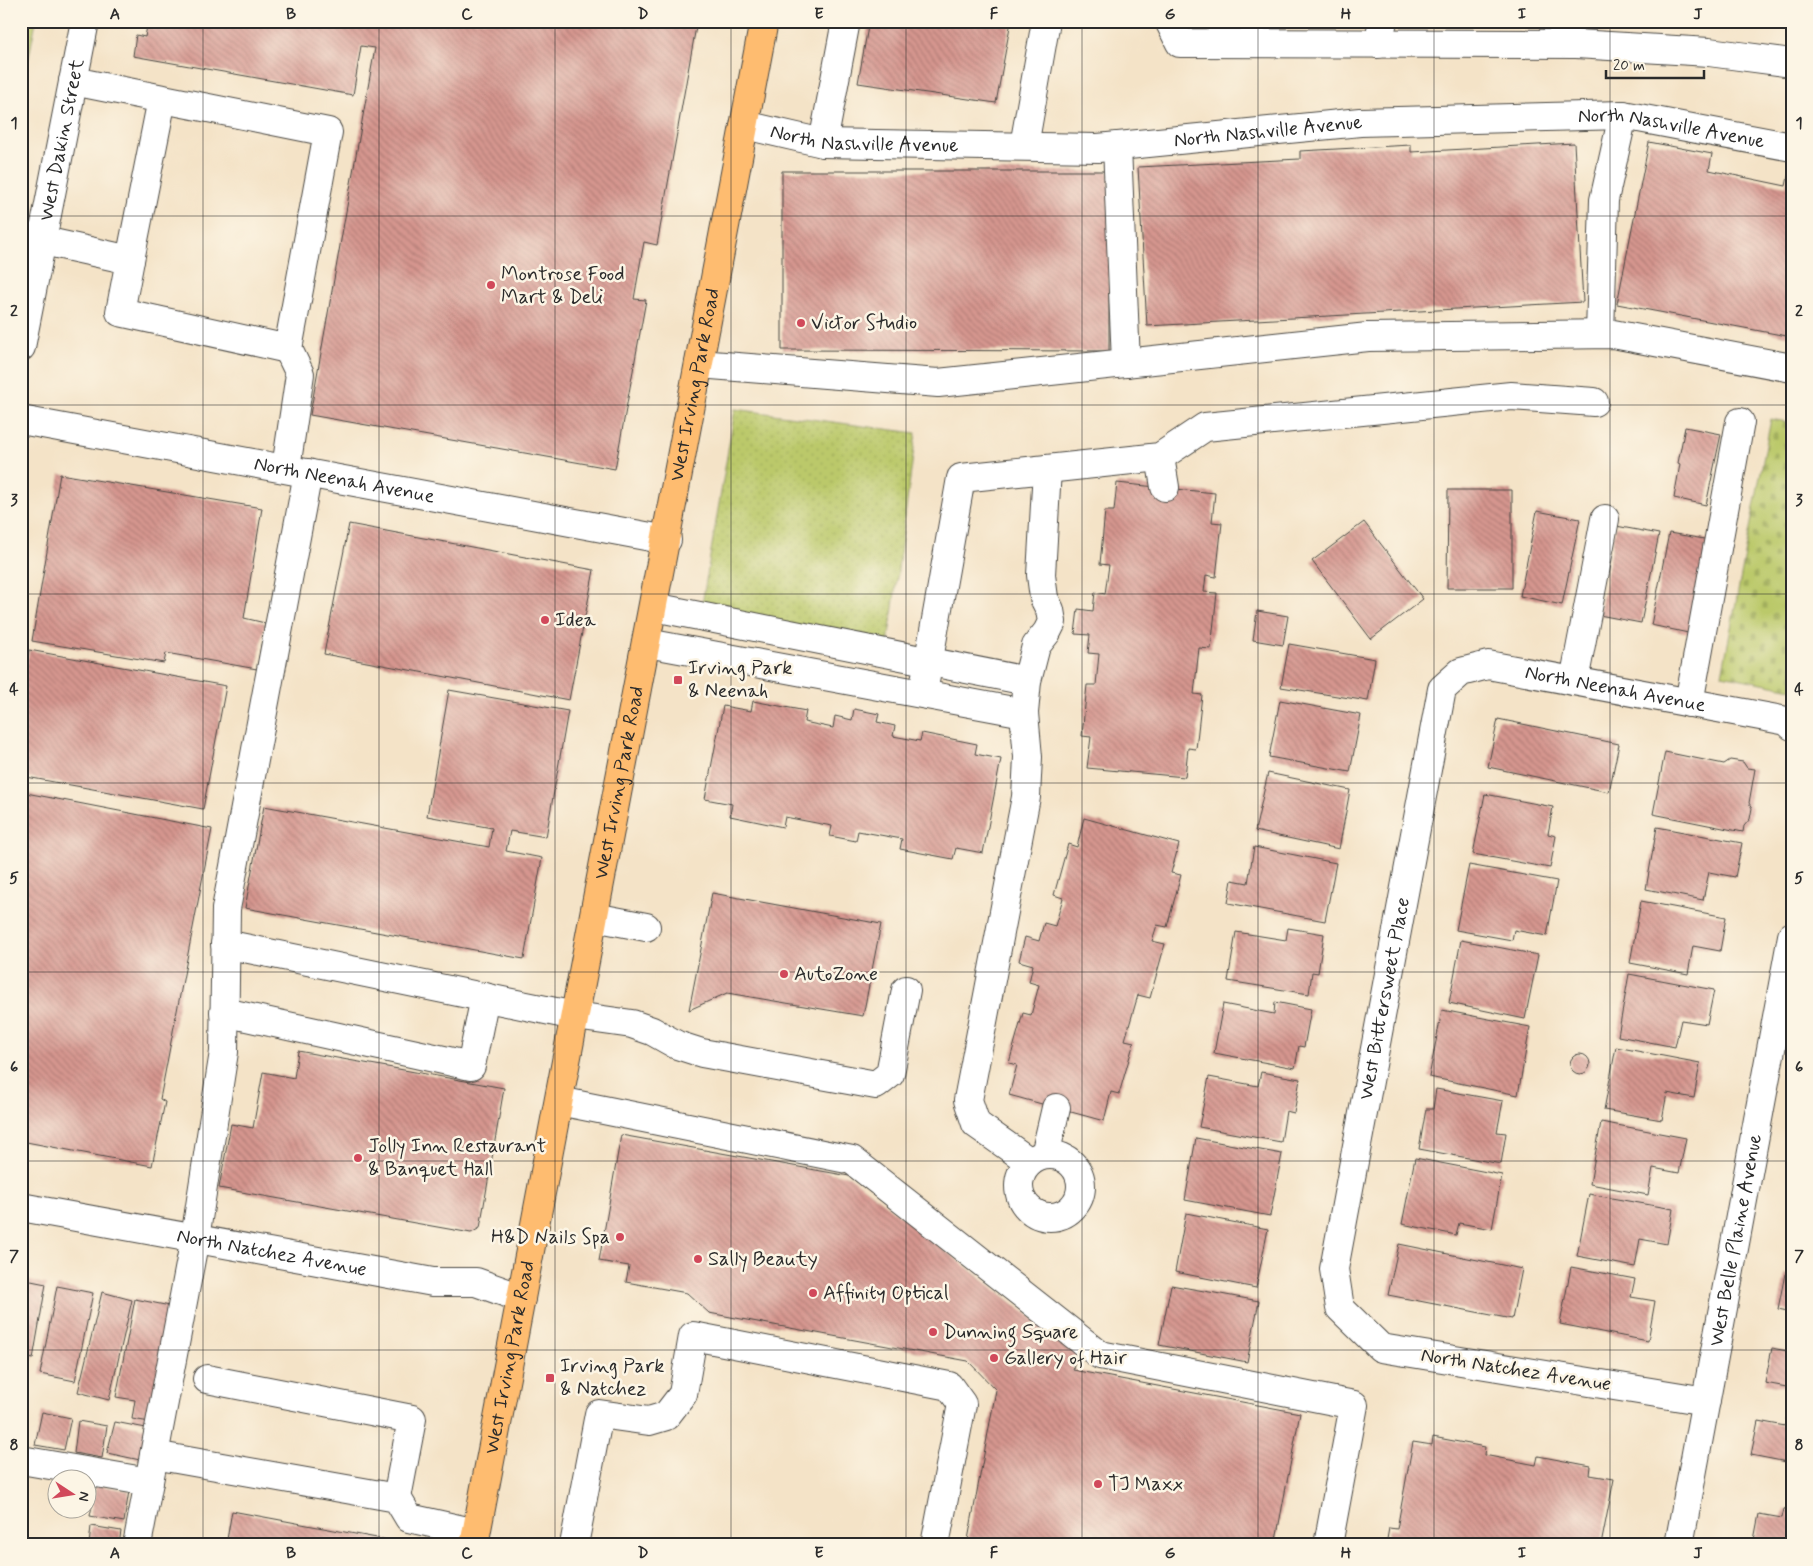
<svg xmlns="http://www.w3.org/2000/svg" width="1813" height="1566" viewBox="0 0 1813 1566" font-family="Mynerve,sans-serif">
  <defs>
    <pattern id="grass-dots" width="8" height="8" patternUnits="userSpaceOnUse" patternTransform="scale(1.25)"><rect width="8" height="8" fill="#bbc96b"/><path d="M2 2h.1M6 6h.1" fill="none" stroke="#a1ad5d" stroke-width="1.8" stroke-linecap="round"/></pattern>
    <pattern id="cemetery-stones" width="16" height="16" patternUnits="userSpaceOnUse" patternTransform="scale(1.25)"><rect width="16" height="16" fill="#bbc96b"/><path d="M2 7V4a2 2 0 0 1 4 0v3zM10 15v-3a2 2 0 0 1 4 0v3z" fill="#a1ad5d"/></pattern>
    <pattern id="building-back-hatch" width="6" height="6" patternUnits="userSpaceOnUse" patternTransform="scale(1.25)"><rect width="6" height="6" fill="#d6968f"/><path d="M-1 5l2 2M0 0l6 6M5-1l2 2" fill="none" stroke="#ae7b75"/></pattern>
  </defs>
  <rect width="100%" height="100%" fill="#fcf5e5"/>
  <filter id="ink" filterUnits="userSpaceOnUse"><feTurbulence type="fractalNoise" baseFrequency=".02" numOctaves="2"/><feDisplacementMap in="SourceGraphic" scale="10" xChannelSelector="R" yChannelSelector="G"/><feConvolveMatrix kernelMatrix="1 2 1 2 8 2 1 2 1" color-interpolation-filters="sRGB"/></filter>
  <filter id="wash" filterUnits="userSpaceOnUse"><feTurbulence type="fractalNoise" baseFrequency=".0096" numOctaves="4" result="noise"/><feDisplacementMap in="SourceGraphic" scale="20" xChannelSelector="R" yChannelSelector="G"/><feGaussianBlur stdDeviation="1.12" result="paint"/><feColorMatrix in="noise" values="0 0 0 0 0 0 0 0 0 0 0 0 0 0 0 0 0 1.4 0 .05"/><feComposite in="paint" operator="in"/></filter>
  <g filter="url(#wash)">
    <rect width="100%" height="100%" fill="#f4e3c7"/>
    <path fill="url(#grass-dots)" stroke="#737a4b" d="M735,409L916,433L888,645L701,610Z"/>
    <path fill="url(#cemetery-stones)" stroke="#737a4b" d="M21,21H36L21,97Z
      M1771,419L1792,423V689L1722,675Z"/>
    <g id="blocks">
      <path fill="url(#building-back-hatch)" d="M148,21H697L657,245L644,242L634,299L646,300L615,469L310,415L375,48L361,46L353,95L133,56L136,35L145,37Z
        M869,21H1011L996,103L858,83Z
        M1649,142L1712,154L1709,170L1786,186L1790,168H1792V337L1617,304Z
        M1574,143L1583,302L1147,326L1138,167L1300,159V151L1411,145V152Z
        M782,171H1109V351L782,350Z
        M1685,427L1721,434L1706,505L1674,498L1680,464L1678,463Z
        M60,474L262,508L244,618L265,623L257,669L166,653L164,663L32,641Z
        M1117,483L1215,493L1212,522L1222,523L1216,577L1206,575L1204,592L1217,593L1211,649L1199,648L1194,694L1202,695L1196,749L1188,748L1185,777L1087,768L1091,737L1082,736L1087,685H1096L1099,654L1088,653L1090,635L1075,634L1078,609L1093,611L1095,592L1105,594L1109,565L1100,564L1105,511H1114Z
        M1448,490H1512V588H1447Z
        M1537,511L1580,519L1562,605L1520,596Z
        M1364,522L1423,599L1371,639L1312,561Z
        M349,524L594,570L569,700L324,654Z
        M1616,526L1659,534L1641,623L1599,615Z
        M1669,533L1710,540L1693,634L1651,625Z
        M1257,611L1288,616L1283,645L1253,640Z
        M1289,644L1375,659L1368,701L1281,687Z
        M29,650L226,686L203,809L21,776V691Z
        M449,690L568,711L546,837L510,831L506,851L542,858L524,959L245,908L264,806L489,847L492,828L427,816Z
        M1280,700L1361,715L1350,772L1269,757Z
        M753,701L806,711L804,722L833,728L835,716L852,720L854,709L879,714L877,722L895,726L893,736L920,741L922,733L977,744L975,754L1001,759L983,853L956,848L953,859L900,849L902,839L858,831L856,841L830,836L832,826L785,817L783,827L730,816L732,804L705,799L723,706L751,711Z
        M1498,719L1619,744L1609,792L1488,767Z
        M1665,752L1724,764L1730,760L1743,762L1747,768L1755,769L1749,803L1752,808L1750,819L1744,826L1743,832L1653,814Z
        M1268,773L1350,790L1339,849L1255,831Z
        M21,792L212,829L160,1099L165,1102L152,1166L21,1141Z
        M1485,794L1553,807L1548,834L1556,836L1550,868L1473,854Z
        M1084,818L1179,844L1171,873L1181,875L1167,927L1157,925L1152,941L1165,944L1150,998L1138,995L1125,1040L1134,1042L1119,1094L1111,1092L1104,1121L1009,1095L1017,1065L1009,1063L1023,1013L1031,1015L1039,985L1029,982L1033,965L1019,961L1025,937L1039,941L1044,923L1055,926L1063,898L1054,895L1068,844L1077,847Z
        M1657,827L1742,843L1735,877L1709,872L1703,900L1646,889Z
        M1254,847L1336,863L1325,921L1228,903L1232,880L1248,883Z
        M1469,865L1557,881L1547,936L1514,930L1512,940L1456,930Z
        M712,893L881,924L863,1016L727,993L689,1010Z
        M1641,901L1726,917L1720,951L1693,946L1688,974L1630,963Z
        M1288,928L1324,934L1318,973L1312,972L1309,994L1228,981L1236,932L1286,940Z
        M1461,940L1538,955L1525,1019L1449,1003Z
        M1629,974L1714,990L1707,1024L1681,1020L1675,1047L1618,1036Z
        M1275,1002L1311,1009L1304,1047L1299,1046L1295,1068L1214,1053L1223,1004L1274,1014Z
        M1442,1010L1530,1027L1518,1095L1429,1077Z
        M1616,1047L1700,1063L1694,1098L1667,1093L1662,1120L1604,1110Z
        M298,1051L504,1088L480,1228L471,1233L219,1188L231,1124L253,1128L263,1072L294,1078Z
        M1570 1064a10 10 0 1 1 20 0a10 10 0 1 1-20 0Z
        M1261,1072L1300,1079L1294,1113L1286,1111L1281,1142L1199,1127L1209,1077L1258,1086Z
        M1436,1089L1503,1101L1497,1132L1506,1133L1501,1164L1419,1149L1426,1109H1433Z
        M1601,1122L1686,1138L1679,1173L1653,1168L1648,1195L1590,1184Z
        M621,1135L849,1176L1076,1352L1073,1370L1300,1413L1275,1545H967L996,1390L968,1361L709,1313L687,1293L626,1282L629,1266L599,1261Z
        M1196,1138L1282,1154L1270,1216L1185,1200Z
        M1415,1158L1502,1175L1492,1229L1459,1223L1456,1235L1402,1224Z
        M1589,1194L1673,1209L1667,1244L1640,1239L1635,1267L1577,1256Z
        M1186,1213L1268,1229L1256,1288L1175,1272Z
        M1399,1244L1522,1269L1512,1319L1388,1295Z
        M1571,1267L1635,1279L1631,1297L1655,1301L1648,1341L1560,1324Z
        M1785,1274L1792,1276V1312L1778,1309Z
        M21,1279L46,1284L33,1359L21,1356Z
        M1171,1285L1259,1301L1247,1362L1159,1345Z
        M57,1286L93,1293L75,1381L40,1374Z
        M102,1292L132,1300L109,1400L78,1392Z
        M135,1299L170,1306L150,1422L132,1419L135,1400L116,1397Z
        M1772,1348L1792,1352V1388L1765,1383Z
        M1790,1398L1792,1399V1463L1751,1455L1758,1421L1785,1426Z
        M42,1412L71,1418L64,1450L35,1445Z
        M78,1421L107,1426L102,1458L74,1453Z
        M115,1422L146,1428L140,1460L107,1453Z
        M1433,1437L1485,1447L1484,1455L1536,1465L1538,1456L1591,1466L1590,1475L1614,1479L1601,1545H1386L1389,1528L1397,1529L1413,1442L1432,1445Z
        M96,1485L129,1491L124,1522L90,1516Z
        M1784,1509L1792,1511V1545H1753L1759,1514L1782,1518Z
        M232,1511L409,1544V1545H226Z
        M91,1526L121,1531L119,1545H89Z"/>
    </g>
  </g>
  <g filter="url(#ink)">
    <use href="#blocks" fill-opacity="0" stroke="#494742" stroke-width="1"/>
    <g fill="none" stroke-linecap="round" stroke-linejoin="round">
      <g stroke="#494742" stroke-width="30">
        <g id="minor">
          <path d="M1169,21L1180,43L1576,44L1709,52L1792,63"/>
          <path d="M1378,44L1383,21"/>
          <path id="s1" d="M745,125L823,143L1098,148L1360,122L1623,115L1792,147"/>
          <path d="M823,143L846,21"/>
          <path d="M1024,146L1046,21"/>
          <path d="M1117,146L1126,363"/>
          <path d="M21,236L130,260L120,312L288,349L328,132L73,81"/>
          <path d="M130,260L162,99"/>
          <path d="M1600,334L1604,200L1623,115"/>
          <path id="s2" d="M21,347L85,21"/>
          <path d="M699,364L938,383L1368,337L1613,334L1792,368"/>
          <path id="s3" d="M21,420L667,540"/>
          <path d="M1160,457L1165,487"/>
          <path d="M286,468L300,374L288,349"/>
          <path d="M654,607L1027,681"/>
          <path d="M647,643L1024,713"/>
          <path d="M1574,681L1605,519"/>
          <path d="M923,693L961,478L1160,457L1205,427L1511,396L1594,402"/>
          <path d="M1689,703L1740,422"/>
          <path d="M594,917L646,927"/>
          <path d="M225,944L575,1016L632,1024L652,1031L677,1045L702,1053L876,1085L890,1074L906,990"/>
          <path d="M224,1012L471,1066L485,997"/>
          <path d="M559,1101L852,1160L1100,1355L1354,1405L1328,1545"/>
          <circle cx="1050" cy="1186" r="31"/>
          <path d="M1045,1155L1056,1108"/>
          <path d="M1030,1162L976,1124L968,1100L1026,797L1028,757L1024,713L1027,681L1036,646L1047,632L1052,622L1050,610L1044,598L1041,575L1047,469"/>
          <path id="s4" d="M21,1207L433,1282H476L521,1298"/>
          <path d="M207,1379L412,1419L397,1498"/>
          <path id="s5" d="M1706,1401L1381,1348L1340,1308L1334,1269L1442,689L1461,672L1488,665L1787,721L1792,726"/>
          <path d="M154,1455L397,1498L409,1518L476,1533"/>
          <path d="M21,1460L149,1482"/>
          <path d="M137,1545L195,1238L224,1052L226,909L308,473"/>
          <path d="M574,1545L599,1414L649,1421L666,1416L683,1394L693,1336L949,1386L962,1404L935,1545"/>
          <path id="s6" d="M1679,1545L1792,936"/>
        </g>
      </g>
      <g stroke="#494742" stroke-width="30">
        <g id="major">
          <path id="s7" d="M474,1545L764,21"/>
        </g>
      </g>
      <use href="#minor" stroke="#fff" stroke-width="28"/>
      <use href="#major" stroke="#febc70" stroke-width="28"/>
    </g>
  </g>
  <path fill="none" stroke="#2b2b2b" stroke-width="1" stroke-opacity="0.55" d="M203,21V1545M379,21V1545M555,21V1545M731,21V1545M906,21V1545M1082,21V1545M1258,21V1545M1434,21V1545M1610,21V1545M21,216H1792M21,405H1792M21,594H1792M21,783H1792M21,972H1792M21,1161H1792M21,1350H1792"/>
  <g fill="#d1495b" stroke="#fcf5e5" stroke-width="2">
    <circle cx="491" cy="285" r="5"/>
    <circle cx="801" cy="323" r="5"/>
    <circle cx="545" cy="620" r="5"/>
    <rect x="673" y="675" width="10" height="10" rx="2.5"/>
    <circle cx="784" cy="974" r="5"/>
    <circle cx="358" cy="1158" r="5"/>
    <circle cx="620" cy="1237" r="5"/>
    <circle cx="698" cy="1259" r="5"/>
    <circle cx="813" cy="1293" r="5"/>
    <circle cx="933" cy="1332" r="5"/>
    <circle cx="994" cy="1358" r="5"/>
    <rect x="545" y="1373" width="10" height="10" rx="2.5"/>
    <circle cx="1098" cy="1484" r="5"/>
  </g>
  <g text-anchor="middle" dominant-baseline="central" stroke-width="5" stroke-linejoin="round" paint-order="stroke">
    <g font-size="20" fill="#2b2b2b" stroke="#fcf5e5">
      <text stroke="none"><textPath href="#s1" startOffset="931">North Nashville Avenue</textPath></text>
      <text stroke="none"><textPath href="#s1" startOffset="526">North Nashville Avenue</textPath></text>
      <text stroke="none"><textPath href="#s1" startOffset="121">North Nashville Avenue</textPath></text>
      <text stroke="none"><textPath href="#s2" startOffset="211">West Dakin Street</textPath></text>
      <text stroke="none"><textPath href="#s7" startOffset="1181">West Irving Park Road</textPath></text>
      <text stroke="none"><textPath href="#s3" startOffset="329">North Neenah Avenue</textPath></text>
      <text stroke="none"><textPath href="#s5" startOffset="1199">North Neenah Avenue</textPath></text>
      <text stroke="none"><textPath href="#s7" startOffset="776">West Irving Park Road</textPath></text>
      <text stroke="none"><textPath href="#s5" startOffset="701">West Bittersweet Place</textPath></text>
      <text stroke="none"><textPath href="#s6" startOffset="310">West Belle Plaine Avenue</textPath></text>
      <text stroke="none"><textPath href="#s4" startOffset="255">North Natchez Avenue</textPath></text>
      <text stroke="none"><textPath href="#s7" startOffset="191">West Irving Park Road</textPath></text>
      <text transform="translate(1516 1370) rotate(9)">North Natchez Avenue</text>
    </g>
    <g font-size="20" fill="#2b2b2b" stroke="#fcf5e5" text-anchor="start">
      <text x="501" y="274">Montrose Food<tspan x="501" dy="23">Mart &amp; Deli</tspan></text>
      <text x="811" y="323">Victor Studio</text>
      <text x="555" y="620">Idea</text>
      <text x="688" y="668">Irving Park<tspan x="688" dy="23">&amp; Neenah</tspan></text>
      <text x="794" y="974">AutoZone</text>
      <text x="368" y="1146">Jolly Inn Restaurant<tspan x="368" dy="23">&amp; Banquet Hall</tspan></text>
      <text x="610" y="1237" text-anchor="end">H&amp;D Nails Spa</text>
      <text x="708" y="1259">Sally Beauty</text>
      <text x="823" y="1293">Affinity Optical</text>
      <text x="943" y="1332">Dunning Square</text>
      <text x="1004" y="1358">Gallery of Hair</text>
      <text x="560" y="1366">Irving Park<tspan x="560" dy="23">&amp; Natchez</tspan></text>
      <text x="1108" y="1484">TJ Maxx</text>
    </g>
  </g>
  <rect width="1813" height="1566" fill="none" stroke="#fcf5e5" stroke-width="55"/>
  <g transform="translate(72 1494) rotate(102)"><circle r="24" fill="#fcf5e5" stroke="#a8a49b"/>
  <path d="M0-4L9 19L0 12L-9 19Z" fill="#d1495b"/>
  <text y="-8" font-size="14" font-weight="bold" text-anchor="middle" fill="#2b2b2b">N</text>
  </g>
  <path d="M1606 70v8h98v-8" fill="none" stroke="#2b2b2b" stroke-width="2.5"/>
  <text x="1613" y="70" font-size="15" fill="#2b2b2b" stroke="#fcf5e5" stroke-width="4" paint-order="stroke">20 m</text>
  <rect x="28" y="28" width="1758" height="1510" fill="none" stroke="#2b2b2b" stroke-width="2"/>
  <g font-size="16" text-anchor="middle" font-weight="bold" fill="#2b2b2b">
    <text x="115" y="19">A</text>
    <text x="291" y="19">B</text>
    <text x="467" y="19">C</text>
    <text x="643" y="19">D</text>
    <text x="819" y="19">E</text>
    <text x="994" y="19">F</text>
    <text x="1170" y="19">G</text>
    <text x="1346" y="19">H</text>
    <text x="1522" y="19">I</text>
    <text x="1698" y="19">J</text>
    <text x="14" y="128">1</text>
    <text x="1799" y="128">1</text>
    <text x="14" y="316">2</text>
    <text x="1799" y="316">2</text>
    <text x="14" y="505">3</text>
    <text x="1799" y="505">3</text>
    <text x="14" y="694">4</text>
    <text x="1799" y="694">4</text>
    <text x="14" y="883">5</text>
    <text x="1799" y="883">5</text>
    <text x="14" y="1072">6</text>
    <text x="1799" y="1072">6</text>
    <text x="14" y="1261">7</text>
    <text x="1799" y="1261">7</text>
    <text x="14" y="1450">8</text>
    <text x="1799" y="1450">8</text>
    <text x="115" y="1558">A</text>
    <text x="291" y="1558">B</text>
    <text x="467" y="1558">C</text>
    <text x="643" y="1558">D</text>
    <text x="819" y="1558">E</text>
    <text x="994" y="1558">F</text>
    <text x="1170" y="1558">G</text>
    <text x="1346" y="1558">H</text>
    <text x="1522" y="1558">I</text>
    <text x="1698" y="1558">J</text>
  </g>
</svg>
